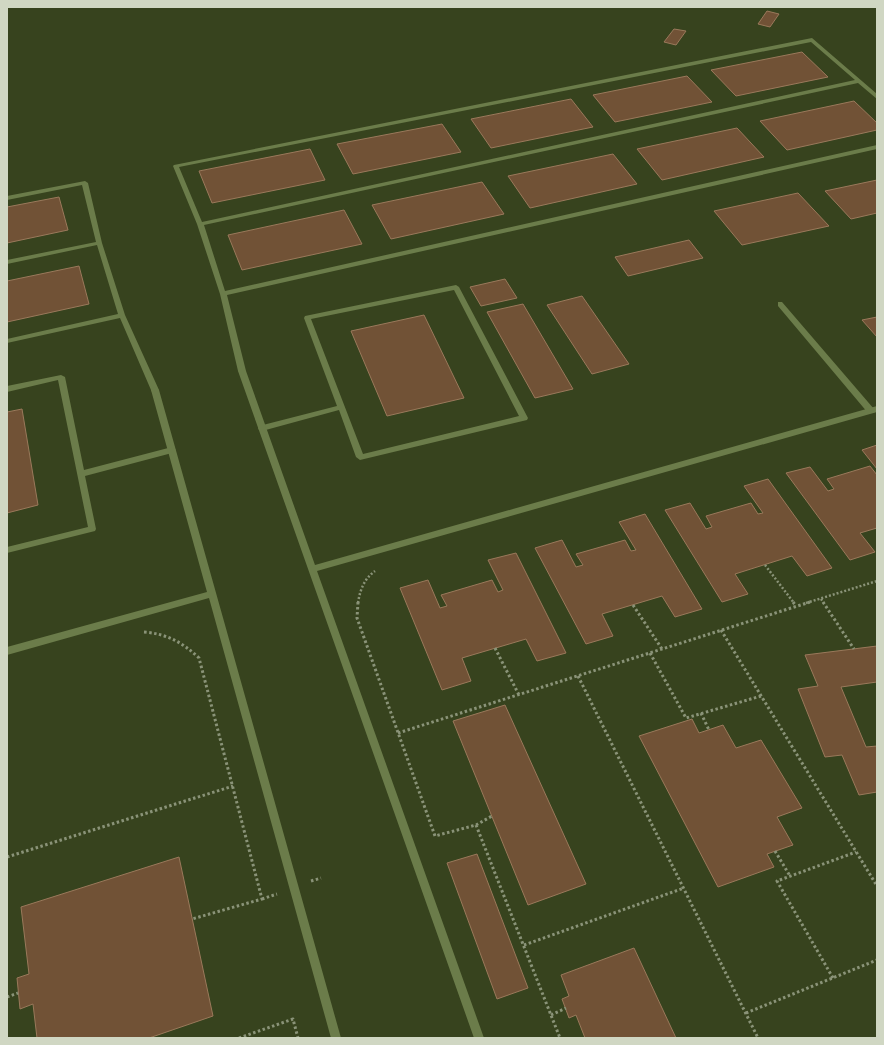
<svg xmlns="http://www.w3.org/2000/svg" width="884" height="1045" viewBox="0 0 884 1045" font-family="'Exo 2',sans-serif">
  <rect width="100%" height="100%" fill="#37431e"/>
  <path fill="#715236" stroke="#9a795b" d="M767,11L779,14L770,27L758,24Z
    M674,29L686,31L676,45L664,42Z
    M802,52L828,77L736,96L711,70Z
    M687,76L712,102L615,122L593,95Z
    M571,99L593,127L491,148L471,119Z
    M854,101L877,123V130L787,150L760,121Z
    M442,124L461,152L353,174L337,144Z
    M737,128L764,157L662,180L637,149Z
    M310,149L325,180L212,203L199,171Z
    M613,154L637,184L530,208L508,176Z
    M877,180V213L851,219L825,191Z
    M482,182L504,214L391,239L372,205Z
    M798,193L829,226L742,245L714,211Z
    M59,197L68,230L7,243V207Z
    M344,210L362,244L242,270L228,235Z
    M689,240L703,258L628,276L615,257Z
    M79,266L89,304L7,322V281Z
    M505,279L517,298L481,306L470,287Z
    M582,296L629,364L592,374L547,305Z
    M523,304L573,389L535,398L487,312Z
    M424,315L464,398L387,416L351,331Z
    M877,317V337L862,320Z
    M22,409L38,505L7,513V412Z
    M877,445V469L862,450Z
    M870,466L877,475V528L860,533L875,552L850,560L786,473L810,467L828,491L834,489L827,479Z
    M768,479L832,568L807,576L792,556L735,574L748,594L722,602L665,510L690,503L706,529L712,527L706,516L751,503L758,514L763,513L744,486Z
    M645,514L702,609L675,617L662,596L602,614L613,636L586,644L535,548L562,540L576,567L583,565L576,554L625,540L631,551L636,550L619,522Z
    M516,553L566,653L537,661L526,639L462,658L471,681L442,690L400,588L428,580L440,608L447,606L441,595L492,580L498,592L503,590L488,560Z
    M877,646V682L841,687L866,747L877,746V792L859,795L842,755L825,757L798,689L818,686L805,655Z
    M505,705L586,884L528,905L453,721Z
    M692,719L699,733L723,725L736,748L761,740L802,808L777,817L793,845L767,854L774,867L718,887L639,736Z
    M477,854L528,988L497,999L447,863Z
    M179,857L213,1016L149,1038H37L33,1004L20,1009L17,978L29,974L21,907Z
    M634,948L676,1038H585L576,1015L569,1018L562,999L569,996L561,975Z"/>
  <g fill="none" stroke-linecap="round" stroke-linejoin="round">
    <path stroke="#8a9378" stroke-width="2.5" stroke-dasharray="2 2" stroke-linecap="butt" d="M765,565L794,603
      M821,599L824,603
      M358,603C360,590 364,579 375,571
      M806,603L877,581"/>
    <path stroke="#8a9378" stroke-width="3" stroke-dasharray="2.5 2.5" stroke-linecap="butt" d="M358,602L357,618L435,836L476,825L560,1038
      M793,602L796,606
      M823,602L854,649
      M633,605L662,649
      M721,630L877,886
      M144,632C167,634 182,642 199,658L262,899L192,919
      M495,648L519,695
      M650,653L686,718L761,696
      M578,676L758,1038
      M701,713L709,730
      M398,733L810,602
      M476,825L492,816
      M775,851L790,876
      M7,857L233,786
      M311,881L321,878
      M262,899L277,894
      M524,945L684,888
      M833,978L777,881L856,852
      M7,997L18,993
      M746,1013L877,960
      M551,1015L566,1008
      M239,1038L293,1019L298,1038"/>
    <path fill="#6b7c4a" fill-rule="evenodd" d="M812,38L877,94V99L858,83L204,225L225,291L877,145V149L227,295L246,371L242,373L238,371L220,294L197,224L173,166L174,165ZM811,42L855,80L202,222L179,167Z
      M85,181L88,183L102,243L125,315L159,390L158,392H152L151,390L120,318L7,343V339L118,314L97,245L7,264V260L96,242L82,185L7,200V196Z
      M456,285L459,287L528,418L527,420L360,460L356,457L339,410L262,431L259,430L258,428L259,426L337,406L304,318L305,316ZM454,290L519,416L363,454L311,319Z
      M778,302H782L874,409L875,411L874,413H868L778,306Z
      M61,375L65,377L84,470L172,447L176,450L172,453L85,476L96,529L95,531L7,553V547L88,527L58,380L7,392V386Z"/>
    <path fill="#6b7c4a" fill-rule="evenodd" d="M239,369H242L246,371L315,565L877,406V412L317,571L484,1038H474L238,371Z
      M155,387L159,390L341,1038H331L209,598L7,655V647L207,592L151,390Z"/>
  </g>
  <rect width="884" height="1045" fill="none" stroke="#d0d7c3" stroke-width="16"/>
</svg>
